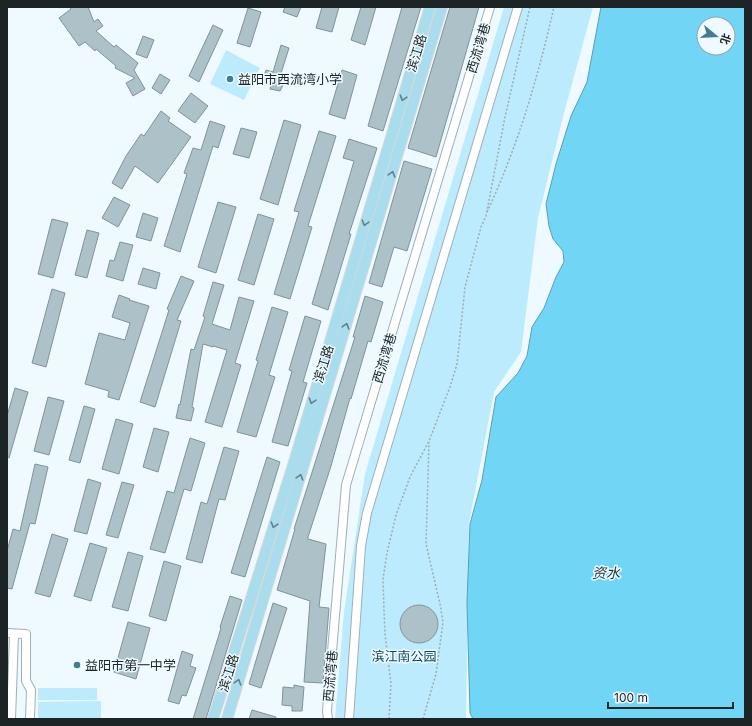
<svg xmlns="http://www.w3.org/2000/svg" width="752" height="726" viewBox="0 0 752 726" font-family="Inter,'Noto Sans SC',sans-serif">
  <rect width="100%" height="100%" fill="#eefaff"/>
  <path fill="#bbebfc" d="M504,7H593L564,113L538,218L521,352L494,392L469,523L466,719H335L344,612L365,474Z
    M226,50L260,68L244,100L210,84Z
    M38,688H97V700H38Z
    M101,701V719H38V702Z"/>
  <path fill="#71d5f5" stroke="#58a0b7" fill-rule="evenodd" d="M601,7H745V719H473L470,713L467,603L470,524L482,480L496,397L518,373L527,356L532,327L544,308L556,277L564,262L563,251L553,239L549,226L546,204L556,164L571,116L587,82ZM704,24H728V48H704Z"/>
  <path fill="#adc1c8" stroke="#809399" d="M70,7H88L94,22L98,19L103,26L96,31L114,47L116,45L138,63L134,70L145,89L133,96L126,83L135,78L115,68L116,66L96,49L95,51L85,42L79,46L59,18L71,9Z
    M285,7H301L297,17L283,12Z
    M322,7H339L332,32L316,28Z
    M361,7H376L365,45L351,40Z
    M402,7H421L383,131L368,126Z
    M450,7H479L436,157L408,148Z
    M248,8L261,12L250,47L237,43Z
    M213,25L223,30L199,82L189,76Z
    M143,36L154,40L147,58L136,54Z
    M281,45L289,48L278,83L283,85L280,91L270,89L272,82L263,79L266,70L273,72Z
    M342,70L357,75L345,119L329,114Z
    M160,74L170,80L161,94L152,88Z
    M191,93L208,106L195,123L178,111Z
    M161,111L170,118L168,121L191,137L158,183L135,166L122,189L112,183L126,156L141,134L144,136Z
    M284,120L301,125L278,205L260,199Z
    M210,121L225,126L218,148L213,146L180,252L164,246L187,174L184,173L193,148L201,150Z
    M241,128L257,132L249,158L233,154Z
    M319,131L336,136L308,226L312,227L290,299L274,294L299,212L294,211Z
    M349,139L377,148L349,234H351L328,310L312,304L354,161L343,158Z
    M404,161L432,169L407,251L394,247L382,287L369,283Z
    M114,197L130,205L118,227L102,218Z
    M218,202L236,207L216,273L198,267Z
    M143,213L158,218L151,241L136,237Z
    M258,214L274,219L254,285L238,280Z
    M52,219L68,223L53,278L38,274Z
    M87,230L99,233L87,278L75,275Z
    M120,242L133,245L123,281L106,276L110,260L114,261Z
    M143,268L160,273L156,289L138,284Z
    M181,276L194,281L177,320L181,321L155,407L140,402L169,310L167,309Z
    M213,282L224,285L212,324L230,330L239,297L254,301L235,363L241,365L222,427L205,422L227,350L213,346V347L203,344L192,407L194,408L191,421L176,418L179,404L180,405L191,349L194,350L205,317L203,316Z
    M52,289L65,293L46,367L32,363Z
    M119,295L130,299L129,300L149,306L119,400L108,397L109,391L85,384L99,333L125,340L130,323L112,317Z
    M365,296L383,302L371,342L368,341L351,399L350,398L331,466L308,537V539L326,544L319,607L329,608L323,683L304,682L310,601L277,590L295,529H294L355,337H353Z
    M272,307L288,312L269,375L275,377L256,437L237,432L258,361L256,360Z
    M305,316L321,321L303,382L307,383L288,446L272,442L292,371L289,370Z
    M15,388L28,392L9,458L7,457V416Z
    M48,397L64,401L49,455L34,451Z
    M84,406L95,409L80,463L69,460Z
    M116,419L133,424L119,474L102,469Z
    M154,428L169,432L158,472L143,467Z
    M190,438L205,443L191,491L184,489L165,553L150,549L167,491L174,493Z
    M224,447L239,451L225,500L219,499L202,563L186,559L201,502L207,504Z
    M267,457L280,462L245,577L231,573Z
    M35,464L48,467L35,524L30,523L12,589L7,588V551L13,529L20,531Z
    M88,479L101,483L87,534L74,531Z
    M122,482L134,485L118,538L106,535Z
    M52,534L68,539L50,597L35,593Z
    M90,543L107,548L91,601L74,596Z
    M128,552L143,556L128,611L112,607Z
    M164,561L181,566L166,621L149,616Z
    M230,596L242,600L206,719H193L221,628L220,627Z
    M273,603L287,608L261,688L249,684Z
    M400 624a19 19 0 1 1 38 0a19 19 0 1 1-38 0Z
    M128,622L150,628L136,679L114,672Z
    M182,651L193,655L190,666L196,668L186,696L182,695L179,704L168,701Z
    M294,685L304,687L302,711H292V706L282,705L283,687L294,688Z
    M252,710L276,717V719H249Z"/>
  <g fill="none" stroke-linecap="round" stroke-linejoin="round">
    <g stroke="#9db0b7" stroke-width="10">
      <path id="minor" d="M7,633L26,634V681L31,690L30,719
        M7,719H11L14,634
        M328,719L327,711L346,485L490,7
        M349,719L361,546L367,513L518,7"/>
    </g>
    <g stroke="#d6d8d8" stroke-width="12">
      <path id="major" d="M213,719L295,459L430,7
        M227,719L442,7"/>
    </g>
    <path stroke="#a1abaf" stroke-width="1.5" stroke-dasharray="2 2" stroke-linecap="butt" d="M487,212C518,146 538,77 554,7
      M389,719L391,684L385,634L384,610L383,579L387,553L396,515L410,477L429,441L450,387L457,364L465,287L481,227L486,216L505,117L530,7
      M423,719L436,674L443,622L440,604L426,544L429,442"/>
    <use href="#minor" stroke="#fff" stroke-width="8"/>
    <use href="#major" stroke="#a9ddee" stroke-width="10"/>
  </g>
  <defs><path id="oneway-chevron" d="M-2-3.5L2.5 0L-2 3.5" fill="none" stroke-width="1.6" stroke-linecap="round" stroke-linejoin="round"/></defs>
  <g stroke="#62808a">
    <use href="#oneway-chevron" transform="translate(403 98) rotate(107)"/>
    <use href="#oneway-chevron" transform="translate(392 174) rotate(-73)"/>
    <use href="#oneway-chevron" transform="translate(365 223) rotate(107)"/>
    <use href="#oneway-chevron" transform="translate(346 326) rotate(-73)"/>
    <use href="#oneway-chevron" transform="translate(312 401) rotate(107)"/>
    <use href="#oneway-chevron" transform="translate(300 477) rotate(-73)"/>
    <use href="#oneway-chevron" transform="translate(274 525) rotate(107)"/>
    <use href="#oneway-chevron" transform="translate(238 682) rotate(-73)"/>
  </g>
  <g fill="#3f7e92" stroke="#eefaff" stroke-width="1.5">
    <circle cx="230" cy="79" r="4"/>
    <circle cx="77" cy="665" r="4"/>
  </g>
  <g text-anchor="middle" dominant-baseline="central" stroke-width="3" stroke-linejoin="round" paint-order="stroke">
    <g font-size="13" fill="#1c2426" stroke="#eefaff">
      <text transform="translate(478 48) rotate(-73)">西流湾巷</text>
      <text transform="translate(416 53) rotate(-73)">滨江路</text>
      <text transform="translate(384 358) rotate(-73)">西流湾巷</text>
      <text transform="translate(323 364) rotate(-73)">滨江路</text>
      <text transform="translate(228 673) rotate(-73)">滨江路</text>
      <text transform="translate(330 676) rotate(-85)">西流湾巷</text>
    </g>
    <g font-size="13" fill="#1c2426" stroke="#eefaff" text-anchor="start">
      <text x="238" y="79">益阳市西流湾小学</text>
      <text x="85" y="665">益阳市第一中学</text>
    </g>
    <g font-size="13" fill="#0c4959" stroke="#eefaff">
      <text x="404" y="656">滨江南公园</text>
    </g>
    <g font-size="14" font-style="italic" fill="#1e353d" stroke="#eefaff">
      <text x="606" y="572">资水</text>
    </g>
  </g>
  <rect width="752" height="726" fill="none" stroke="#1c2426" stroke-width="16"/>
  <g transform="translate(716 36) rotate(108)"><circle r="19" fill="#eefaff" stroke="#9aa4a8"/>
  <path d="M0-3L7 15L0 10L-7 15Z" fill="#3f7e92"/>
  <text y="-6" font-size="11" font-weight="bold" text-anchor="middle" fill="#1c2426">北</text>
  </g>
  <path d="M608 702v6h125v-6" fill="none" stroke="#1c2426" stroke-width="2"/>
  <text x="614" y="702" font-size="12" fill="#1c2426" stroke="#eefaff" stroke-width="3" paint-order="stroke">100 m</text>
</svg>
